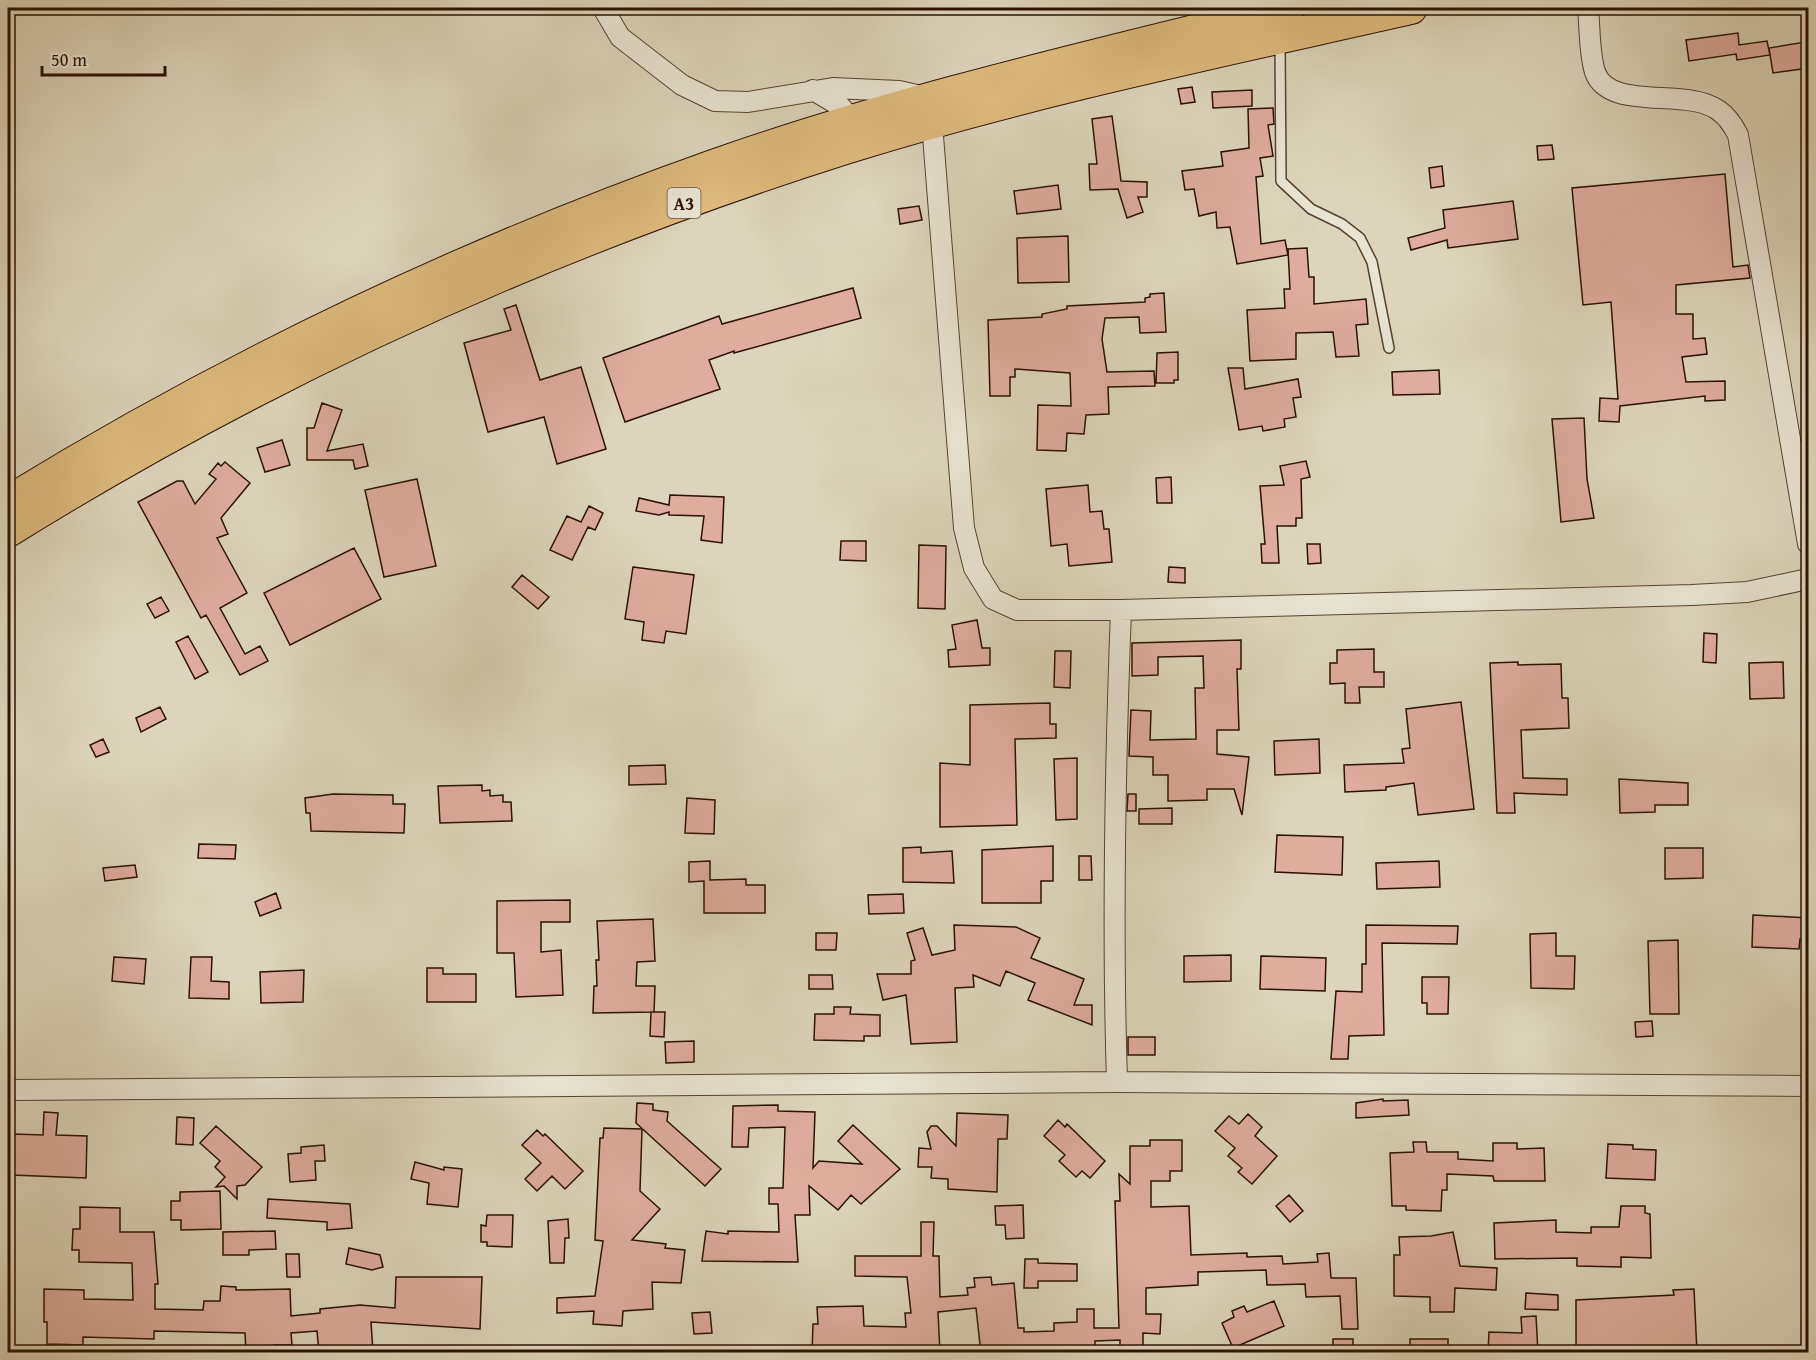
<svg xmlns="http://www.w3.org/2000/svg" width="1816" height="1360" viewBox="0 0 1816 1360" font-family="'Gentium Book Plus',serif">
  <rect width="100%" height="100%" fill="#dcd5bb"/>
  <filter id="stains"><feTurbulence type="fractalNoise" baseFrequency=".00333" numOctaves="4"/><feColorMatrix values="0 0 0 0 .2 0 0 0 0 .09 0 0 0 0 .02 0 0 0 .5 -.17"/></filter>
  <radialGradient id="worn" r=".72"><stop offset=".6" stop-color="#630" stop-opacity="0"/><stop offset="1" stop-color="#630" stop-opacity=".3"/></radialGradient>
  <path fill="#dfac9e" stroke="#2a1200" stroke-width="1.5" d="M1738,33L1739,45L1767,41L1770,55L1737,60L1736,54L1689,61L1686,40Z
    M1805,42L1806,49H1809V68L1773,73L1769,48Z
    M1192,87L1195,102L1181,104L1178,89Z
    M1252,90V106L1213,108L1212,92Z
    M1273,108L1274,124L1268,125L1273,156L1260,158L1263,176L1256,177L1261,244L1285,240L1288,255L1237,264L1230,227L1217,228L1216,212L1199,216L1194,189L1185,190L1182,171L1223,166L1221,152L1249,148L1248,109Z
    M1112,116L1121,181L1147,182V197H1138L1143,212L1127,218L1118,189L1090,190L1089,164H1097L1092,119Z
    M1552,145L1554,159L1538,160L1537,146Z
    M1442,166L1444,186L1431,188L1429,168Z
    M1725,174L1733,267L1748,265L1750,278L1676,285V314H1693V339L1705,338L1707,354L1682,357L1686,382L1725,381V400L1705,401V396L1620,406L1619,422L1599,421L1600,398L1618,399L1611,302L1583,305L1572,188Z
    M1058,185L1061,209L1017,214L1014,191Z
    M1513,201L1518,239L1448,248L1447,240L1411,250L1408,238L1445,228L1443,210Z
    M919,206L922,220L900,224L898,209Z
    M1068,236L1069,282L1018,283L1017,238Z
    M1307,248L1309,277H1314V304L1366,299L1368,324L1356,325L1359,356L1336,357L1333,332L1296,333V359L1250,361L1247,310L1285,308L1284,289H1290L1288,249Z
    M853,288L861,318L734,353V351L709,360L720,389L625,422L603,358L719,316L722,324Z
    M1164,293L1166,332L1140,333L1139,317L1105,318L1102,339L1107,372L1154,371L1155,386L1108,387L1109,414L1086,415L1084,434L1067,433L1066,451L1037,450L1038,405L1071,406L1070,373L1015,369V377H1010V396H990L988,320L1042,317V314L1067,309V306L1145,302V298L1150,297V294Z
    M516,305L540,380L581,367L606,449L557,464L544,417L488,432L464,343L511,330L504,309Z
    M1178,352V380H1174V383H1156L1157,353Z
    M1228,368H1243L1245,389L1298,379L1301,397L1293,398L1296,417L1284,419L1285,427L1263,431L1262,426L1239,430Z
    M1439,370L1440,394L1393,395L1392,372Z
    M322,403L342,410L327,451L363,444L368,466L355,469L353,460H307V428H314Z
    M1584,418L1587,479L1594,518L1561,522L1552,419Z
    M282,440L290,465L265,472L257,448Z
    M1306,461L1310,477L1301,479L1302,518H1296V526H1277L1279,563H1262L1261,544H1265L1260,486L1284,485L1280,466Z
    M225,462L250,483L221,518L228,534L217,538L247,593L220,608L245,654L260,646L268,661L240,675L206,615L201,618L138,502L177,481H183L195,504L216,479L209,474L218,463L221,466Z
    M1171,477L1172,503H1157L1156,478Z
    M417,479L436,566L384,577L365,490Z
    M1088,485L1090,512L1102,511L1104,529H1109L1112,562L1069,566L1067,544L1051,546L1046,489Z
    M670,495L724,497L722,543L701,540L704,516L669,515V512L659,515L636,511L639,498L669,505Z
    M589,506L603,513L595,530L588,527L572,560L550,550L567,516L581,522Z
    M841,541H866V561L840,560Z
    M1307,544H1320L1321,563L1308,564Z
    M919,545L946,546L945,609L918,608Z
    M354,548L381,599L290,645L264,593Z
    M633,567L694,575L686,634L666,631L664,643L642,640L644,622L625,619Z
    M1169,567L1185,568V583L1168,582Z
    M522,575L549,597L538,609L512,587Z
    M161,597L169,611L155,618L147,604Z
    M977,620L982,648H990V665L949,667L948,650L956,649L952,625Z
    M1704,633L1717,634L1716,663L1703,662Z
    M188,636L208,672L195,679L176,642Z
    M1241,640V669H1237L1239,730H1217V754L1249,757L1242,815L1234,789H1207V800L1168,801V775H1153V757L1129,756L1131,710L1151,711L1150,740L1196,739L1195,688H1204L1203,656L1158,657V675L1132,676V643Z
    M1374,649V672H1384V687H1359L1360,703H1345V683L1330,684V663H1337V650Z
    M1055,651H1071L1070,688L1054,687Z
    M1518,662V665L1561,664L1562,698H1568L1569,728L1521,730L1523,778L1567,779V795L1514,793L1515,813H1497L1490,663Z
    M1783,662L1784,698L1750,699L1749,663Z
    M1461,702L1474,809L1418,815L1414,783L1386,787V790L1345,792L1344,765L1404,763L1402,749L1410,748L1406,709Z
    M1050,703V724H1056V738L1015,739L1017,825L940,827V763L970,765V705Z
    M160,707L166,719L141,732L136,718Z
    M103,739L109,752L96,757L90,745Z
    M1319,739L1320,773L1275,775L1274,741Z
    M1077,758V819L1056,820L1054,759Z
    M665,765L666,784L629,785V766Z
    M1619,779L1688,783V805H1655V812L1620,813Z
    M482,785V791L490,790V796L503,795V802H511L512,821L440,823L438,786Z
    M333,794L393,795V804H405L404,833L311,831L310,813H306L305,798Z
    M1128,794H1136V811H1127Z
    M687,798L715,800L714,834L685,833Z
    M1172,808V824H1139V809Z
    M1277,835L1343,837L1342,875L1275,872Z
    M199,844L236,845L235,859L198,858Z
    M1053,846V881H1041V903H982V850Z
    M921,847V853L952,851L954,883L903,882V848Z
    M1665,848H1703V878L1665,879Z
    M1079,856H1091L1092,880H1079Z
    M710,861V880L746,879V885H765V913H704V881L689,882V862Z
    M1439,861L1440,887L1377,889L1376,863Z
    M135,865L137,877L105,881L103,868Z
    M276,893L281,908L260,916L255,902Z
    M903,894L904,913L869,914L868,895Z
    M570,900V922H541V952L561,950L563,995L516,997L514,953H497V901Z
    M1753,915L1809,918V939H1800L1799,949L1752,947Z
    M653,919L655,961L637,962L636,986H655L654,1012L593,1013L594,986H597L596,960H599L597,921Z
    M954,925L1016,927L1040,938L1031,958L1084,979L1074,1005H1092V1025L1028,1000L1035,983L1006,971L1000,986L973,975L974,987L955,988L957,1042L911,1044L906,995L883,1000L877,974H911V961L915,960L907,933L923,928L932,955L955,950Z
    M1366,925L1458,926L1457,944L1382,943L1384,1035L1349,1036L1348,1059H1331L1336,991L1362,992V964H1366Z
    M816,933H837L836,950H816Z
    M1556,933V956H1575L1574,989L1531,988L1530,934Z
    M1678,940L1679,1014H1650L1648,941Z
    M1231,955V981L1184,982V956Z
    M1261,956L1326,958L1325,991L1260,989Z
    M114,957L146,959L144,984L112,981Z
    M191,957H212L211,981L229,982V999L189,998Z
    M427,968H443V974H476V1002H427Z
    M304,970L303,1002L261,1003L260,972Z
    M809,975H832L833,989H809Z
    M1422,977H1449L1448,1014H1427V1003H1422Z
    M834,1007H851L850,1014L880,1015V1036H864V1041L814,1040L815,1014H834Z
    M651,1012H665L664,1037L650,1036Z
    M1652,1021L1653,1036L1636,1037L1635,1022Z
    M1128,1037H1155V1055H1128Z
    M694,1041V1062L666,1063L665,1042Z
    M1383,1099V1101L1408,1100L1409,1115L1356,1118V1103Z
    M637,1103L653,1104V1110L668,1112L667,1121L721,1169L705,1186L636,1123Z
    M778,1105V1111L815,1112L813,1168L819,1161L862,1164L838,1141L853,1125L900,1169L861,1204L851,1195L838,1210L809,1186L810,1215H795L798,1262L702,1261L706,1231L728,1234V1231L779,1232L778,1204H769V1188H783L785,1127L749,1128L748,1147H732L733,1106Z
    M44,1112L58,1113L56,1135L87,1136L86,1178L12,1175L13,1134L43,1135Z
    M957,1113L1008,1115L1007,1139H998L997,1192L948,1189V1179L931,1178L932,1167H918L919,1148L931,1149L927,1132L931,1126H937L956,1146Z
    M1248,1114L1262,1127L1255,1136L1277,1156L1252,1184L1238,1172L1242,1168L1228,1156L1235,1148L1215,1131L1229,1116L1239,1124Z
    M177,1117L194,1118L193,1145L176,1144Z
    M1058,1120L1065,1127L1067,1124L1105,1161L1090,1178L1082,1171L1076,1177L1059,1161L1065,1155L1044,1136Z
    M216,1126L262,1167L245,1185L237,1186V1199L224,1186L216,1187L225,1177L215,1167L220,1161L200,1143Z
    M604,1128L642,1129L640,1191L660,1209L632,1240L666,1244L665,1248L685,1250L681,1283L652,1282L653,1309L623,1311L622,1326L593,1324L594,1311L557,1313V1298L595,1296L603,1241L595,1240L600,1138H603Z
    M537,1130L543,1136L545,1134L583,1171L565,1189L552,1176L537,1191L525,1179L541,1163L522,1145Z
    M1150,1140H1182V1171H1170V1181H1151V1207L1189,1206L1191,1255L1247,1253V1257L1282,1256L1283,1264L1318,1262L1317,1254L1329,1253L1331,1278H1356L1358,1329H1342L1340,1296L1306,1297L1305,1284L1267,1285L1266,1270L1198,1272V1285L1146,1288V1314H1161L1160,1334L1143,1333V1353H1120V1340L1095,1341V1353H981L976,1308L938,1312L940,1353H812L813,1324H818L817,1307L863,1306L864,1326L906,1327L905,1313H911L907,1277L855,1276V1256H921V1222H934L933,1256H939L940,1297L968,1295L967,1288L975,1287L974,1278L991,1277L992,1285L1014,1283L1018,1328H1024V1332L1054,1331V1323L1077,1322V1309H1094V1328H1119L1115,1201H1120L1119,1174L1130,1184V1146H1150Z
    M1413,1142H1426L1427,1152H1458V1159L1493,1161V1143H1517V1149L1544,1148L1545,1181H1494L1493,1176L1447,1174V1190H1442L1441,1211L1406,1210V1206H1392L1390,1153L1414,1152Z
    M1608,1144L1633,1145V1149L1656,1150L1655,1180L1606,1178Z
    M324,1145L325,1161H315L316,1180L290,1182L288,1154L301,1153V1147Z
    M415,1162L444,1170V1167L462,1169L458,1207L427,1204L429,1183L411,1179Z
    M220,1191L221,1229L181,1230V1220H171V1201H180V1192Z
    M1289,1195L1303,1211L1290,1222L1276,1206Z
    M268,1199L350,1204L352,1228L327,1230V1222L267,1218Z
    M1023,1205L1024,1238L1006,1239L1005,1225H996L995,1206Z
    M1621,1206H1645V1213L1650,1214L1651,1258L1621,1257V1267L1577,1266V1258L1495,1259L1494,1223L1556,1220V1232L1591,1233V1227H1619Z
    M80,1207L120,1208V1232H154L158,1284H155V1309L203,1310L204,1301H220L221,1286L236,1287V1290L290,1289L291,1316L320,1313V1309L360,1305L395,1308L396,1277H482L480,1329L371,1322L373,1352L361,1353H319L317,1331L291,1333L292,1345H274V1353H246L245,1333L154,1331V1339L83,1337V1345L47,1344V1322H44V1289L84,1290V1299L133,1300L132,1263L79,1262V1250H72L73,1229H80Z
    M487,1215H513L512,1247L487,1246V1242H481V1225L486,1226Z
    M568,1219L569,1238H565L564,1263H550L548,1221Z
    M275,1231L276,1249L249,1250V1255H223V1232Z
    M1453,1232L1460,1266L1497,1268L1496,1290L1455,1288L1454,1312H1430V1297L1394,1296V1255H1400L1399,1237L1431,1236Z
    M349,1248L380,1255L383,1267L372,1270L346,1264Z
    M286,1254H299L300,1277H287Z
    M1025,1259H1038V1263L1077,1264V1281H1038V1288H1024Z
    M1694,1289L1697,1353H1676L1675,1349L1576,1353V1300L1674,1295L1673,1290Z
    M1526,1293L1558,1295V1310L1525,1309Z
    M1274,1301L1284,1326L1233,1348L1222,1323L1234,1317L1232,1311L1244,1306L1247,1312Z
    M710,1312L712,1333L694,1334L692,1313Z
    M1536,1316L1538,1353H1488L1489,1332L1522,1333L1521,1317Z
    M1333,1339H1353V1353H1333Z
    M1410,1339H1448V1353H1410Z"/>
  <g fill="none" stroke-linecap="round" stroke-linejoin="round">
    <g stroke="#56432f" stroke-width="12">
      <path id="service" d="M1280,41L1281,181L1311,209L1342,224L1360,238L1372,262L1389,348"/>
    </g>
    <g stroke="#56432f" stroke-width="22">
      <path id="minor" d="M603,8L620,37L682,85L715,101L748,102L833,88L899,91L930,98L964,528L974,568L993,599L1017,610H1121L1692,595L1747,592L1808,579
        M1588,8C1590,28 1589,53 1595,72C1609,112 1686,87 1718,110C1727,116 1733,125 1738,135L1808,544
        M813,90L840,106L853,121
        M1117,1082C1112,924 1115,768 1121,610
        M8,1090L1117,1082L1808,1086"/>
    </g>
    <g stroke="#2a1200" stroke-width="34">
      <path id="trunk" d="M8,502C230,366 467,253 713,166C901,100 1095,56 1288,8
        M8,531C270,368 552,241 845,148C1031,90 1221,51 1411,8"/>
    </g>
    <use href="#service" stroke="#e8e4d3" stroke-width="9"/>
    <use href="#minor" stroke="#e8e4d3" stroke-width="20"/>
    <use href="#trunk" stroke="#deba7e" stroke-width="32"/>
  </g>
  <g text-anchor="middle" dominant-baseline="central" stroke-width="6" stroke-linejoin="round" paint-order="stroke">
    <rect fill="#e8e4d3" stroke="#63513f" stroke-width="1.5" x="667.5" y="188" width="33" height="30" rx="4.5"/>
    <g font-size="18" font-weight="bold" fill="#2a1200">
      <text x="684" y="203">A3</text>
    </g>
  </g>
  <rect width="1816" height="1360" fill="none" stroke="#dcd5bb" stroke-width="30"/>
  <rect x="9" y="9" width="1798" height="1342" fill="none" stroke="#2a1200" stroke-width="3"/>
  <rect x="15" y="15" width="1786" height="1330" fill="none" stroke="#2a1200" stroke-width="1.5"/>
  <path d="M42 66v9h123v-9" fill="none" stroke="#2a1200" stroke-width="3"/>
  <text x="51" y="66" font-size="18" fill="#2a1200" stroke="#e8e4d3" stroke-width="4.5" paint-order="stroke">50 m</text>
  <rect width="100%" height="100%" filter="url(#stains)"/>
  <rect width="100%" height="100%" fill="url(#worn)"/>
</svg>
